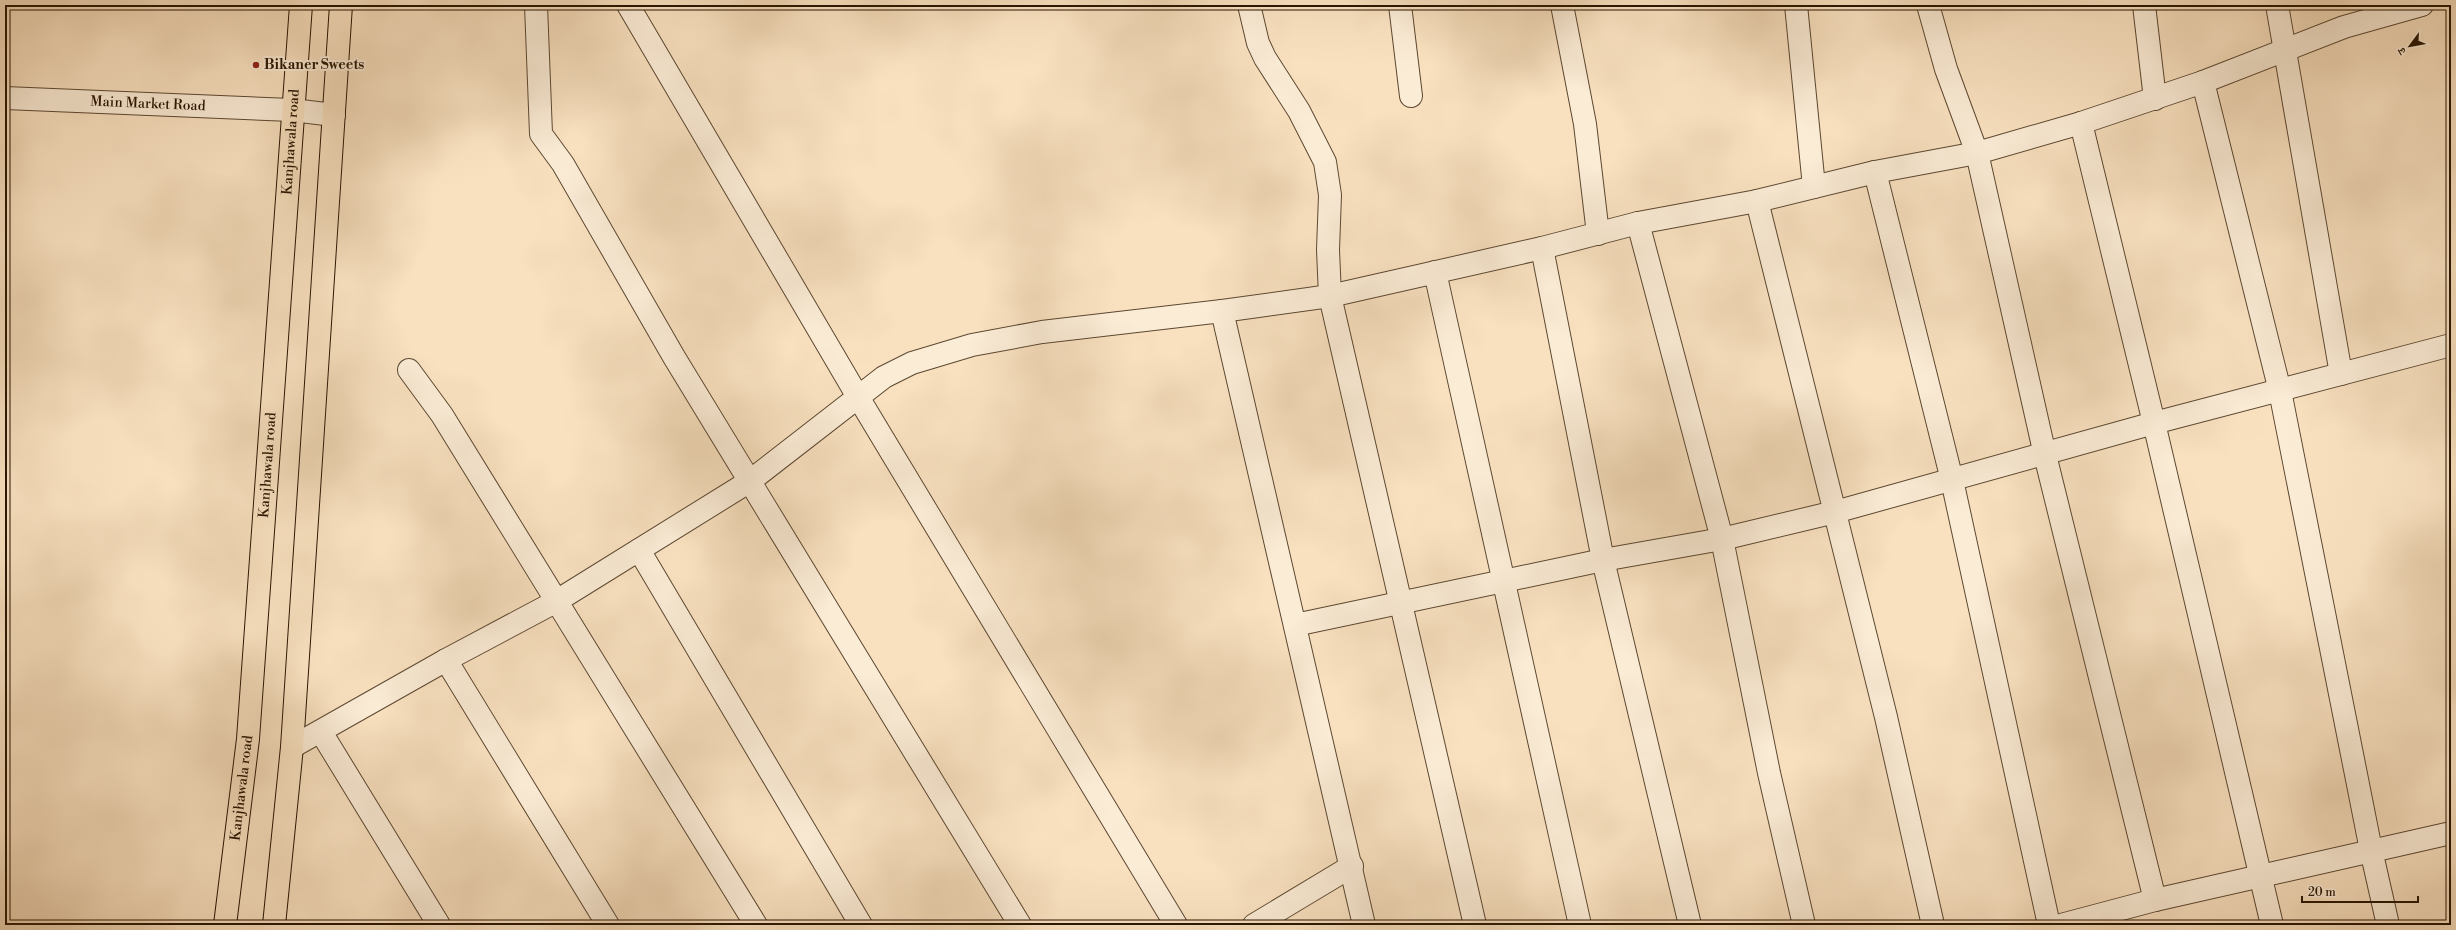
<svg xmlns="http://www.w3.org/2000/svg" width="2456" height="930" viewBox="0 0 2456 930" font-family="'Libre Bodoni','Noto Serif Devanagari',serif">
  <rect width="100%" height="100%" fill="#f9e1c0"/>
  <filter id="stains"><feTurbulence type="fractalNoise" baseFrequency=".005" numOctaves="4"/><feColorMatrix values="0 0 0 0 .2 0 0 0 0 .09 0 0 0 0 .02 0 0 0 .5 -.17"/></filter>
  <radialGradient id="worn" r=".72"><stop offset=".6" stop-color="#630" stop-opacity="0"/><stop offset="1" stop-color="#630" stop-opacity=".3"/></radialGradient>
  <g fill="none" stroke-linecap="round" stroke-linejoin="round">
    <g stroke="#5c4831" stroke-width="24">
      <g id="minor">
        <path d="M536,5L541,134L563,164L674,357L1020,925"/>
        <path d="M628,5L858,397L1176,925"/>
        <path d="M1249,5L1258,43L1265,58L1299,111L1325,162L1330,195L1328,250L1330,296L1475,925"/>
        <path d="M1400,5L1411,96"/>
        <path d="M1562,5L1585,124L1598,234"/>
        <path d="M1796,5L1814,187"/>
        <path d="M1928,5L1946,69L1977,153L2045,455L2155,900"/>
        <path d="M2144,5L2155,99"/>
        <path d="M2277,5L2341,374"/>
        <path d="M2203,82L2280,391L2371,850L2388,925"/>
        <path id="s1" d="M5,98L292,110L334,115"/>
        <path d="M2081,123L2154,423L2272,925"/>
        <path d="M1875,172L1952,480L2049,925"/>
        <path d="M1757,201L1886,717L1933,925"/>
        <path d="M1638,223L1722,539L1769,773L1804,925"/>
        <path d="M1542,248L1603,560L1690,925"/>
        <path d="M1435,272L1580,925"/>
        <path d="M1222,311L1364,925"/>
        <path d="M409,370L442,415L756,925"/>
        <path d="M639,550L861,925"/>
        <path d="M1295,625L1603,560L1722,539L1835,512L2154,423L2451,345"/>
        <path d="M446,660L608,925"/>
        <path d="M321,732L439,925"/>
        <path d="M292,747L446,660L555,602L750,481L884,377L912,363L972,345L1042,332L1222,311L1330,296L1542,248L1638,223L1757,201L1875,172L1977,153L2081,123L2203,82L2344,27L2422,5"/>
        <path d="M1254,925L1352,866"/>
        <path d="M2061,925L2155,900L2451,833"/>
      </g>
    </g>
    <g stroke="#281501" stroke-width="24">
      <g id="major">
        <path id="s2" d="M225,925L248,739L301,5"/>
        <path d="M274,925L292,747L341,5"/>
      </g>
    </g>
    <use href="#minor" stroke="#fbecd6" stroke-width="22"/>
    <use href="#major" stroke="#f9e1c0" stroke-width="22"/>
  </g>
  <circle fill="#8f2418" stroke="#fbecd6" stroke-width="1.5" cx="256" cy="65" r="4"/>
  <g text-anchor="middle" dominant-baseline="central" stroke-width="4" stroke-linejoin="round" paint-order="stroke">
    <g font-size="14" font-weight="bold" fill="#281501" stroke="#fbecd6" text-anchor="start">
      <text x="264" y="65">Bikaner Sweets</text>
    </g>
    <g font-size="14" fill="#281501" stroke="#fbecd6">
      <text stroke="none"><textPath href="#s1" startOffset="143">Main Market Road</textPath></text>
      <text stroke="none"><textPath href="#s2" startOffset="786">Kanjhawala road</textPath></text>
      <text stroke="none"><textPath href="#s2" startOffset="462">Kanjhawala road</textPath></text>
      <text stroke="none"><textPath href="#s2" startOffset="138">Kanjhawala road</textPath></text>
    </g>
  </g>
  <rect width="2456" height="930" fill="none" stroke="#f9e1c0" stroke-width="20"/>
  <rect x="6" y="6" width="2444" height="918" fill="none" stroke="#281501" stroke-width="2"/>
  <rect x="10" y="10" width="2436" height="910" fill="none" stroke="#281501"/>
  <g transform="translate(2410 46) rotate(238)" stroke="#fbecd6" stroke-width="3" paint-order="stroke">
  <path d="M0-3L7 15L0 10L-7 15Z" fill="#281501"/>
  <text y="-6" font-size="11" font-weight="bold" text-anchor="middle" fill="#281501">उ</text>
  </g>
  <path d="M2302 896v6h116v-6" fill="none" stroke="#281501" stroke-width="2"/>
  <text x="2308" y="896" font-size="12" fill="#281501" stroke="#fbecd6" stroke-width="3" paint-order="stroke">20 m</text>
  <rect width="100%" height="100%" filter="url(#stains)"/>
  <rect width="100%" height="100%" fill="url(#worn)"/>
</svg>
